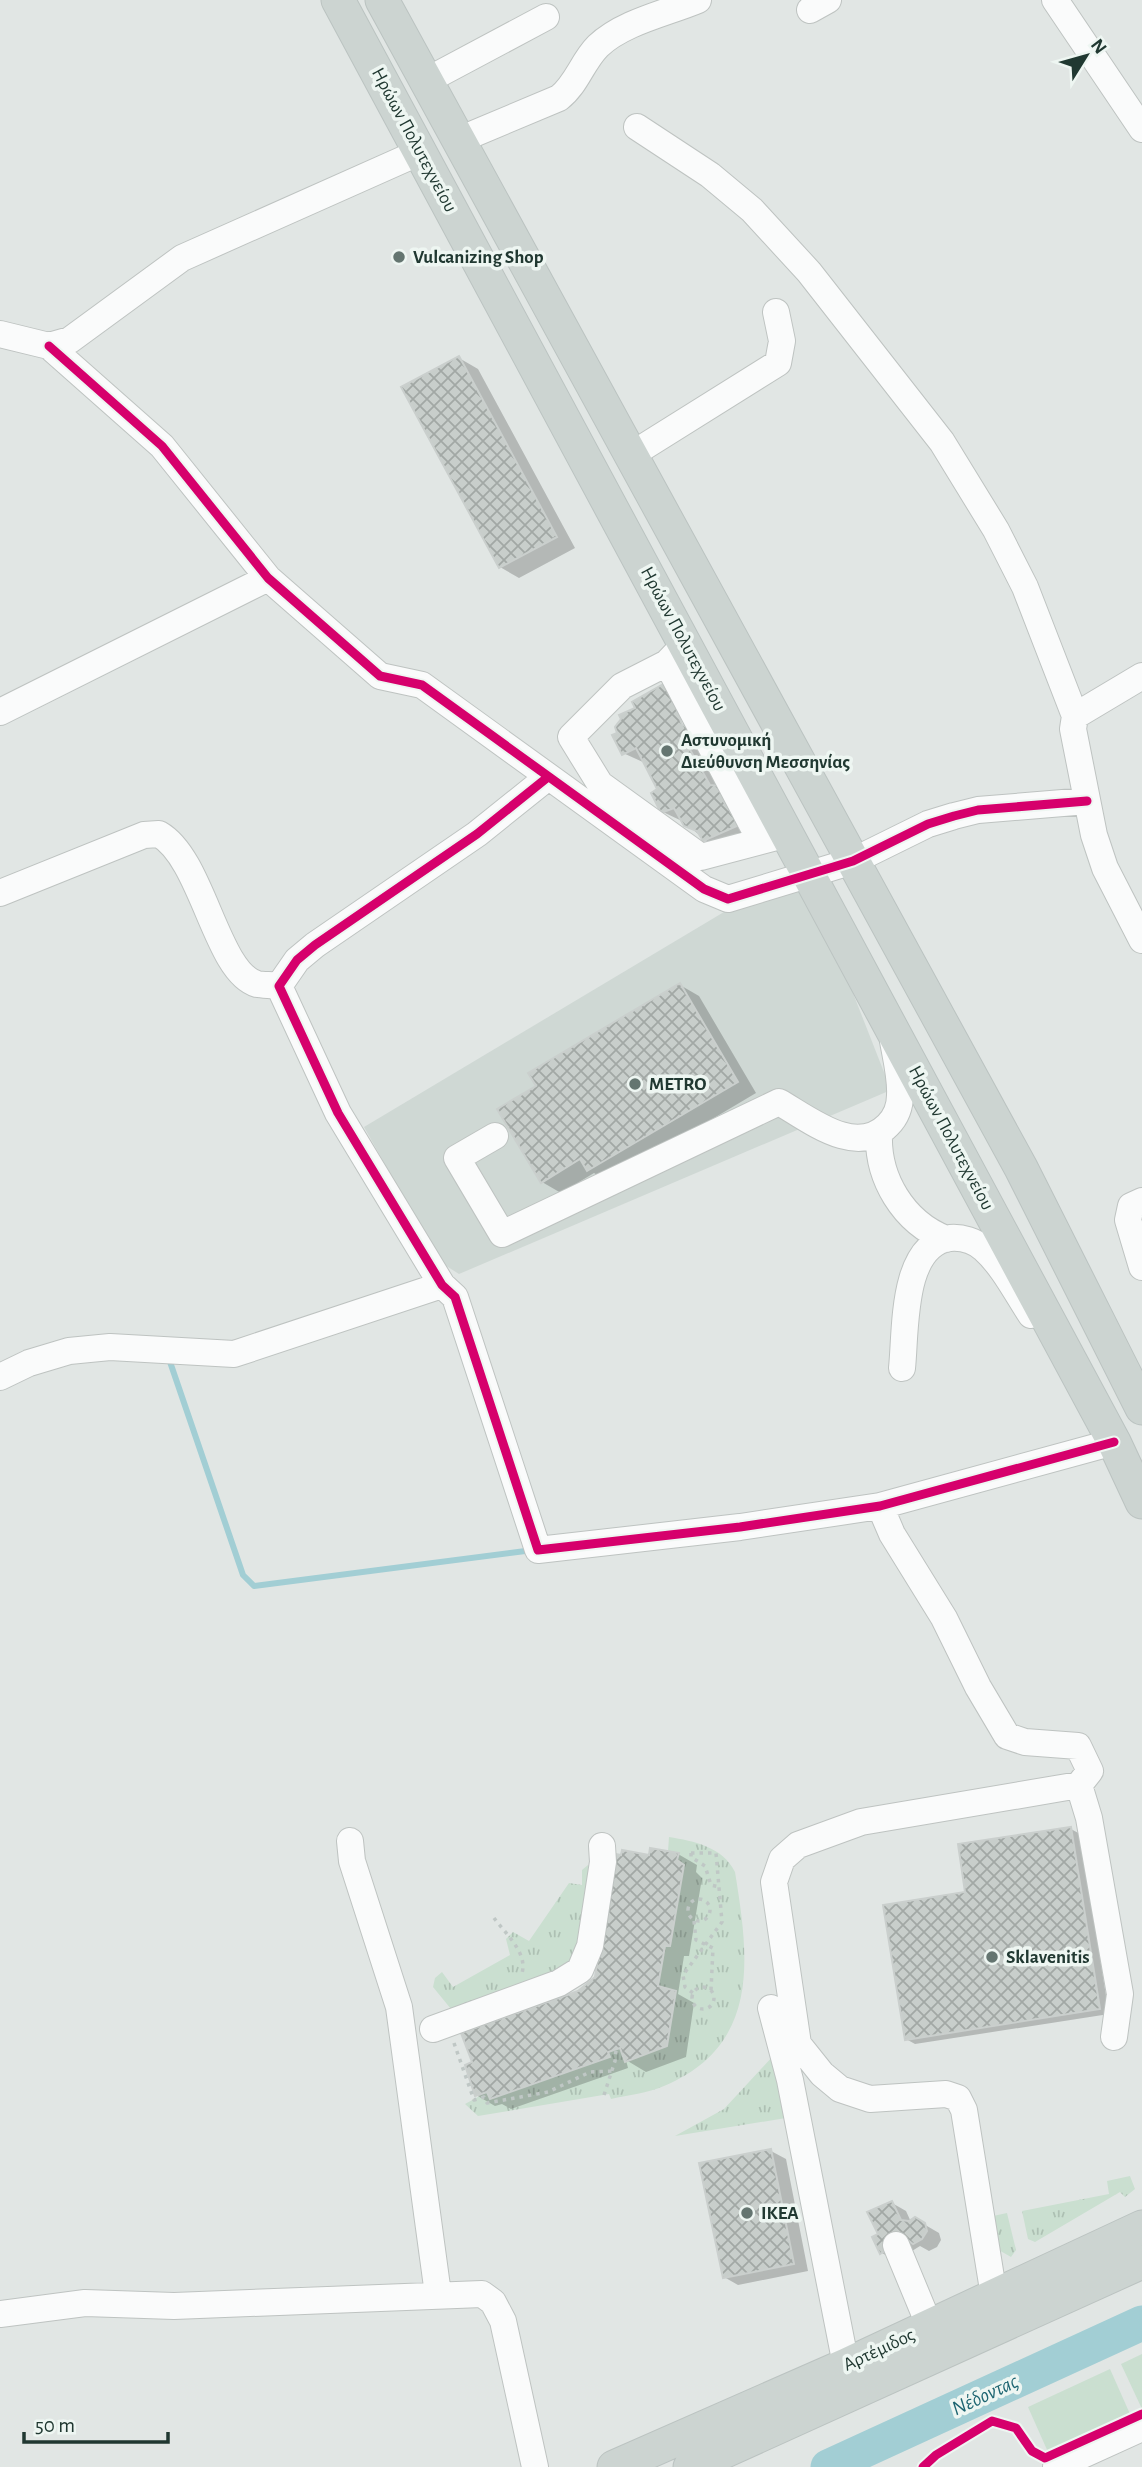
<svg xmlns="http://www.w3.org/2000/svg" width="1142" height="2467" viewBox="0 0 1142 2467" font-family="'Alegreya Sans',sans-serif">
  <defs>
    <pattern id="grass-tufts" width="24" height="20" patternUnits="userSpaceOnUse" patternTransform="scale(1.75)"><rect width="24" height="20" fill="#cadfd0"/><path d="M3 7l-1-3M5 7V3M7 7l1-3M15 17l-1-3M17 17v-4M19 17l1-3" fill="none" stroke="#adc0b3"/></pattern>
    <pattern id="building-cross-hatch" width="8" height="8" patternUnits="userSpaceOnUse" patternTransform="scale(1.75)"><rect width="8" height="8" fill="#c8cecb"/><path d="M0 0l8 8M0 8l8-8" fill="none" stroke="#a2a8a5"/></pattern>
  </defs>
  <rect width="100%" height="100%" fill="#e1e6e4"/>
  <path fill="#cfd8d4" d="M798,885L849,983L891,1090L459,1274L440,1262L364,1127L734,906Z"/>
  <path fill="url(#grass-tufts)" d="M669,1837C694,1841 723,1847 735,1872C749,1958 761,2045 664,2086C647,2093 629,2095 611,2099L609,2094L478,2116L465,2104L487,2092L490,2099L610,2057L608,2052L620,2048L625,2062L667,2046L676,1991L658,1986L665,1946L671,1945L684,1866L677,1860L678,1853L668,1851Z
    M588,1865L591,1868L585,1939L571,1967L451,2009L433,1987L435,1978L442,1972L453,1987L510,1955L506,1939L513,1932L529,1941L569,1883L582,1885V1870Z
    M773,2056L786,2118L675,2136L724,2109Z
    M1130,2176L1135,2189L1125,2197L1120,2192L1035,2242L1028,2239L1022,2211L1109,2194L1107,2181Z
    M1007,2213L1016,2250L1011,2257L997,2249L993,2216Z"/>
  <path fill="#cadfd0" d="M1142,2354V2409L1121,2364Z
    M1110,2369L1130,2414L1048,2452L1028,2407Z"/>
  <path fill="#0003" fill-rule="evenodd" d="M459,358L478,369L575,548L519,578L500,567Z
    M667,684L756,836L723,851L704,839L684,822L663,812L660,790L645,763L623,753L637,709ZM671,700H675L687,733L684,734Z
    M680,985L699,996L756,1093L608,1181L594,1173L561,1193L542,1182L539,1086Z
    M1071,1829L1080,1834L1109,2014L915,2044L906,2039L967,1894Z
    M678,1854L697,1865L696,1872L702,1878L689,1956H684L678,1994L694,2003L686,2057L646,2072L626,2060L628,2068L511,2109L502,2104L495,2106L476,2095L597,1977L650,1857Z
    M771,2151L786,2159L808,2271L738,2285L724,2277Z
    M892,2203L906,2211L911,2222L915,2219L939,2233L941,2240L937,2247L929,2251L920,2246L896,2261L882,2253L874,2238L880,2235Z"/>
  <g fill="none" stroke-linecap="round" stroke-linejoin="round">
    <path stroke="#a2ced4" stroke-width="6" d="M168,1356L243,1575L254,1586L533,1550"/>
    <path stroke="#a2ced4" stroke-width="35" d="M828,2467L1142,2323"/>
  </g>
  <path fill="url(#building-cross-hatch)" stroke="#cacfcd" stroke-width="2" d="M459,356L557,537L499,568L401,387Z
    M667,682L682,725L688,727L692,734L688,746L710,785L720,786L726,798L724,802L739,825L703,841L697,831L684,826L674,808L661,813L651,793L657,789L636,748L622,755L612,735L617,733L615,727L621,719L619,715L635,708L632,702Z
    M680,983L738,1082L587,1171L580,1159L541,1183L497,1109L536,1086L528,1073Z
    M1071,1827L1100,2009L905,2040L883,1905L965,1892L958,1844Z
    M650,1848L679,1853L677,1860L684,1865L670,1946H665L658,1986L676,1991L667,2046L625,2062L620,2048L608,2052L610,2057L490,2099L487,2092L475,2096L465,2065L472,2062L461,2033L578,1991L595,1977L615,1854L621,1855L622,1850L649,1855Z
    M771,2149L794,2264L723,2278L699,2163Z
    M892,2201L901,2220L909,2221L915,2217L925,2223L927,2231L922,2239L913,2244L905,2238L880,2254L872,2237L878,2234L867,2212Z"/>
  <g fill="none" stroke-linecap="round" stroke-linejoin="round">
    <g stroke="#bec3c1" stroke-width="28">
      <path id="minor" d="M1055,0L1142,129
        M810,10L828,0
        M426,81L546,17
        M637,127L710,175L752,210L809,272L942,442L996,530L1025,587L1075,716L1073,729L1094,835L1105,868L1142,940
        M459,140L559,98C577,84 582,62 598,46C623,22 667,13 698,0
        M0,334L49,346L70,340L182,258L420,152
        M49,346L162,446L268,578L380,676L422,685L704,889L728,899L853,861L928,824L954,816L978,810L1087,801
        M631,455L778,363L782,341L776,312
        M686,643L667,663L622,686L571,737L600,784L701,857L788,834
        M667,663L760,840
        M0,712L268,578
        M1075,716L1142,676
        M548,777L477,834L315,945L297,960L279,986L338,1113L442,1285L455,1297L538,1550L740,1527L880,1506L1114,1442
        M0,893L144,835L159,834C203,859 216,972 257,984C263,985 272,985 279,986
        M879,1133C877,1178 903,1222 946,1239
        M495,1136L457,1158L502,1234L779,1102C809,1119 856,1158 888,1125C896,1117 900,1107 900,1095C901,1078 896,1058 893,1041
        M1142,1201L1131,1206L1128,1220L1142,1267
        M902,1368C906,1331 901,1245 950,1238C962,1237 975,1241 984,1249C1003,1266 1017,1294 1031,1315
        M0,1377L29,1363L69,1351L110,1347L234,1354L442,1285
        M880,1506L892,1534L944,1618L978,1687L1007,1736L1025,1742L1078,1746L1090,1771L1079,1785
        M350,1841L352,1861L399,2007L438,2294
        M771,2008L790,2080L846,2365
        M433,2029L559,1983L580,1970L590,1946L603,1862L602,1846
        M896,2245L930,2327
        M994,2296L964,2110L958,2098L946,2094L870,2099L840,2089L822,2074L798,2044L774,1882L782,1859L798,1845L861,1822L1079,1785L1089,1818L1120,1994L1114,2037
        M0,2314L85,2303L174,2306L482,2294L493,2302L503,2321L535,2467
        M1056,2467L1142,2428"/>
    </g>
    <g stroke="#bbc3c1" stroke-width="35">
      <path id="major" d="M338,0L1114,1442L1142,1502
        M382,0L1021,1168L1142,1408
        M614,2467L846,2365L1142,2227
        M690,2467L1142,2262"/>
    </g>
    <path stroke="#bfc7c5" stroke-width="3.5" stroke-dasharray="3.5 5" stroke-linecap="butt" d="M691,1853H716L722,1922L683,1975L685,1987L693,1993
      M691,1853V1857L705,1866L711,1885L720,1887
      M688 1910a11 11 0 1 1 22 0a11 11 0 1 1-22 0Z
      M494,1918C505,1933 528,1953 522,1973
      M694,1921L696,1940L713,1948L711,1990
      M692 1998a11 11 0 1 1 22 0a11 11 0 1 1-22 0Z
      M454,2043L474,2100L484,2097L487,2103L548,2092L590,2072L612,2071
      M604,2095L615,2061L616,2050"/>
    <use href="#minor" stroke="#fafbfb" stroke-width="26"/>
    <use href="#major" stroke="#ccd4d1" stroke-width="33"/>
    <g stroke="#eef6f2" stroke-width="13">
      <path id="cycleway" d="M49,346L162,446L268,578L380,676L422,685L704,889L728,899L853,861L928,824L954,816L978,810L1087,801
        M548,777L477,834L315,945L297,960L279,986L338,1113L442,1285L455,1297L538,1550L740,1527L880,1506L1114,1442
        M923,2467L936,2455L992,2421L1016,2428L1032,2451L1045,2458L1142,2414"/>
    </g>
    <use href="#cycleway" stroke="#d6006c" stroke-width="9"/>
  </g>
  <g fill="#647570" stroke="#eef6f2" stroke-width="2.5">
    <circle cx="399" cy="257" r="7"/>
    <circle cx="667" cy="751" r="7"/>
    <circle cx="635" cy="1084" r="7"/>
    <circle cx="992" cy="1957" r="7"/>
    <circle cx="747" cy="2213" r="7"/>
  </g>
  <g text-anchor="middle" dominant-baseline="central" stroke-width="7" stroke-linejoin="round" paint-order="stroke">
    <g font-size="19" fill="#203831" stroke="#eef6f2">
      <text transform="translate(414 140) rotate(62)">Ηρώων Πολυτεχνείου</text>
      <text transform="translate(683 639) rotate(62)">Ηρώων Πολυτεχνείου</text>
      <text transform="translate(951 1138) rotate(62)">Ηρώων Πολυτεχνείου</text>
      <text transform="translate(879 2350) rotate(-25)">Αρτέμιδος</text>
    </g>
    <g font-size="19" font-weight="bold" fill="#203831" stroke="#eef6f2" text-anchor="start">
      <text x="413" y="257">Vulcanizing Shop</text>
      <text x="681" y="740">Αστυνομική<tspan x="681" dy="22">Διεύθυνση Μεσσηνίας</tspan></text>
      <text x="649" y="1084">METRO</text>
      <text x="1006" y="1957">Sklavenitis</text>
      <text x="761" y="2213">IKEA</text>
    </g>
    <g font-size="21" font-style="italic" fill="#1d6571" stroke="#eef6f2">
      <text transform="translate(985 2395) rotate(-25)">Νέδoντας</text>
    </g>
  </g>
  <g transform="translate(1086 56) rotate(53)" stroke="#eef6f2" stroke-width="5" paint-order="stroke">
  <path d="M0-5L12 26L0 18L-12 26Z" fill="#203831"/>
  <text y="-10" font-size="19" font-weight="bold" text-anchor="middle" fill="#203831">N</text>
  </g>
  <path d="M24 2432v10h144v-10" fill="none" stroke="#203831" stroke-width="3.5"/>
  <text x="35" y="2432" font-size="21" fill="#203831" stroke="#eef6f2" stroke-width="5" paint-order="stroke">50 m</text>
</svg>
